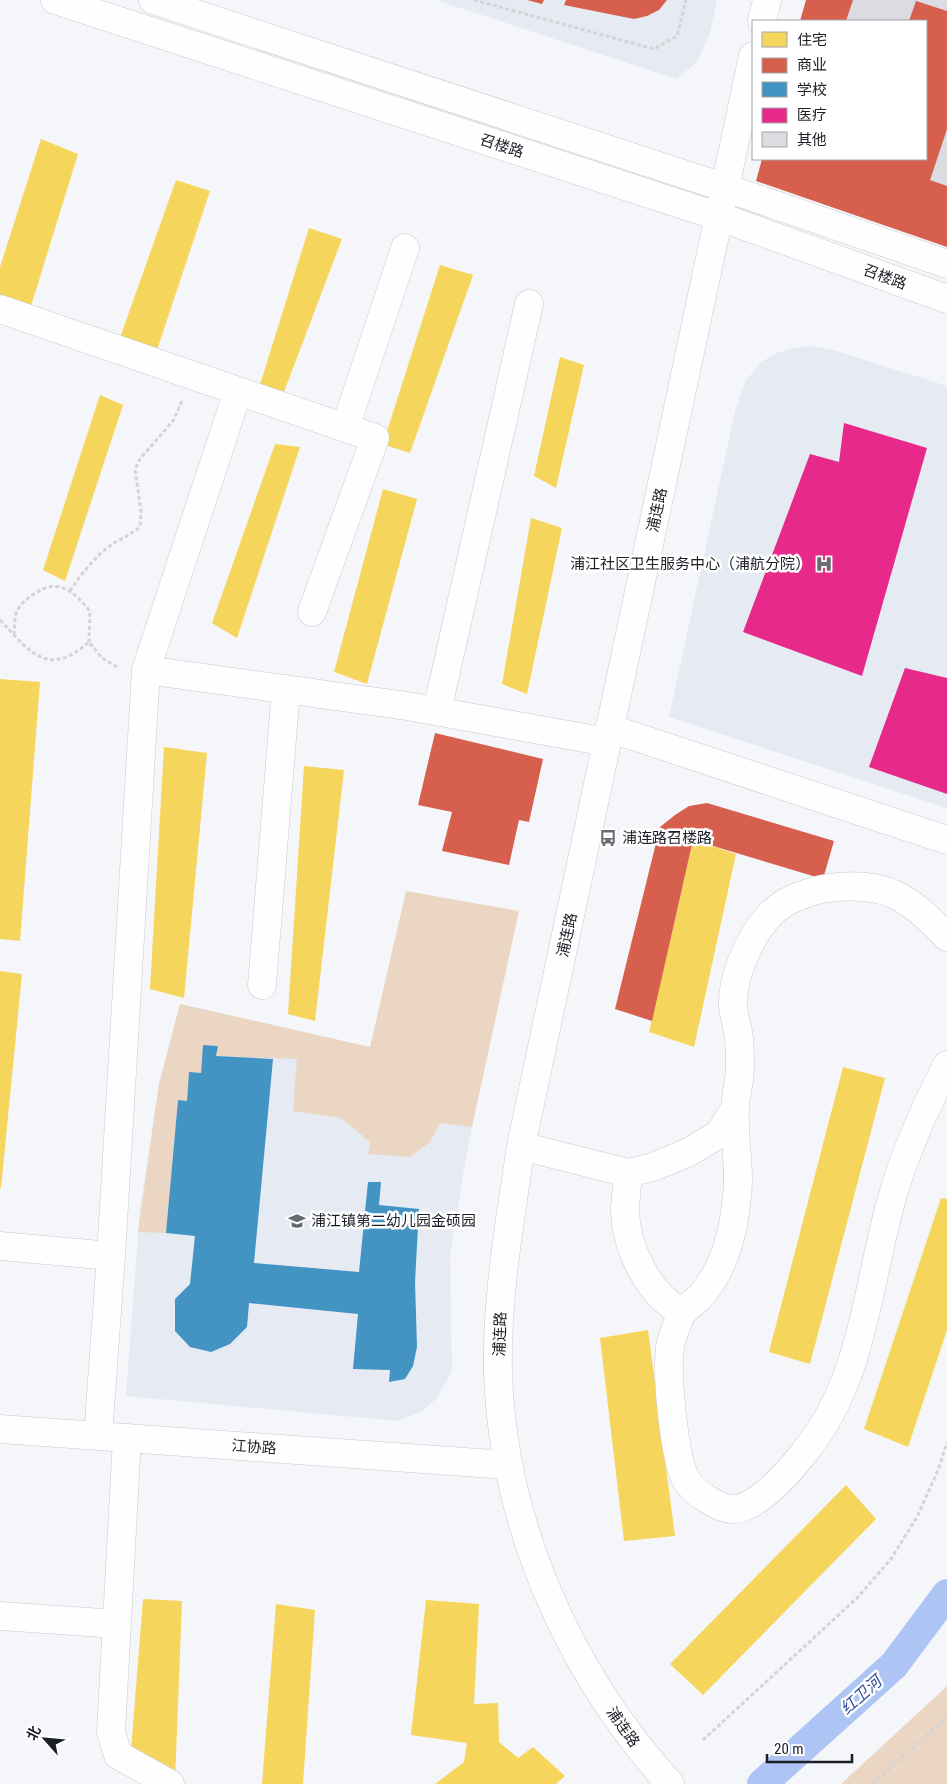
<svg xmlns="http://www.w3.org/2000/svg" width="947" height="1784" viewBox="0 0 947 1784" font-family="'Roboto Condensed','Noto Sans SC',sans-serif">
  <rect width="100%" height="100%" fill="#f5f6fa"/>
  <path fill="#e5eaf3" d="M436,0H717L710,33L697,62L676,79Z
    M812,346L830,349L947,386V808L669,717L735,411L745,382L761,362L777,353L791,348Z
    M180,1004L370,1047L484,1067L466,1157L450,1255L452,1372L436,1399L421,1412L397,1421L126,1396L140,1209L159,1084Z"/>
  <path fill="#ebd6c4" d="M406,891L519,911L472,1127L440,1123L430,1142L410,1157L368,1154L370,1142L341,1118L293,1111L297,1059L216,1056L218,1046L203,1045L201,1073L189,1072L187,1101L178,1100L166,1233L138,1232L159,1084L180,1004L370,1047Z
    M947,1686V1784H841Z"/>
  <path fill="#f6d55c" d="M41,139L78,154L27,319L0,307V267Z
    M176,180L210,191L154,359L117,346Z
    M309,228L342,239L279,405L257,394Z
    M440,265L473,275L410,453L385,445L382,447Z
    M560,357L584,365L556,488L534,476Z
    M100,395L123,405L65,581L43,570Z
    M275,444L300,447L237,638L212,623Z
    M383,489L417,499L367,684L334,672Z
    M531,518L562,528L527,694L502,684Z
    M0,679L40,682L20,941L0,939Z
    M164,747L207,753L184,998L150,989Z
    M304,766L344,770L315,1021L288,1014Z
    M693,840L736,854L694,1047L649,1032Z
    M0,971L22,974L1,1188H0Z
    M843,1067L885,1078L810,1364L769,1352Z
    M941,1198L947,1199V1330L908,1447L864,1429Z
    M648,1330L675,1536L624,1541L600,1338Z
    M846,1485L876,1519L703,1695L670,1664Z
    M143,1599L182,1601L175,1782L129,1775Z
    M426,1600L479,1604L474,1704L498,1703L499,1742L518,1758L533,1747L565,1776L556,1784H435L464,1762L467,1743L411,1735Z
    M276,1604L315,1610L303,1784H262Z"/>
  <path fill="#d6604d" d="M527,0H544L542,4Z
    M566,0H667L659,10L647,16L634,19L564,5Z
    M806,0H947V247L756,181L762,159H926V21H800Z
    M435,733L543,759L529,822L519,820L509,865L442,851L452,812L418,805Z
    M707,803L834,841L823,879L693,840L652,1021L615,1009L660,827L675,815L689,806Z"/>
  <path fill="#4393c3" d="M203,1045L218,1046L216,1056L273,1059L254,1263L359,1272L368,1182H381L379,1205L419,1209L415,1282L417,1347L413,1366L405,1379L389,1382L390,1370L353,1369L358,1314L249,1303L247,1327L230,1344L211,1352L190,1347L175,1331V1299L190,1284L195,1236L166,1233L178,1100L187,1101L189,1072L201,1073Z"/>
  <path fill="#e7298a" d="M844,423L927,448L862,676L743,632L810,454L839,462Z
    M905,668L947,678V794L869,767Z"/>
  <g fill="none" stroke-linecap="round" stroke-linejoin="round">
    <path stroke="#aec4f4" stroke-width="30" d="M762,1784L894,1665L947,1594"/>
  </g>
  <path fill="#dadce1" d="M853,0H947V11L916,1L909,21H846Z
    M947,129V186L930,180Z"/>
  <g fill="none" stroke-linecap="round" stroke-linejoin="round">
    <g stroke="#c7c9cf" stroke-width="29">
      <path id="minor" d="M55,0L720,217L947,299
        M153,0L726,188L947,264
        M762,21L767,0
        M0,309L238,391L146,670
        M238,391L375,438L312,612
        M345,428L405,248
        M437,711L529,304
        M609,728L947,840
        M947,937C907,896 887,881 828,888C815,890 794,897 783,904C755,922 732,973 733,1006C734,1017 738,1028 739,1039C740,1048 740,1058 740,1067C740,1081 736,1093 735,1107C733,1137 741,1167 737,1196C734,1230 725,1266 704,1292C699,1300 690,1304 684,1311C678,1318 674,1333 671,1342C665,1369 674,1453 685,1478C692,1491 720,1511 735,1509C758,1507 789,1472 803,1454C864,1381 867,1285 892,1198C905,1151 925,1108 947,1065
        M262,985L286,689
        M521,1146L628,1173L653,1167L689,1152L719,1134L735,1108
        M628,1173C627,1185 626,1197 625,1208C625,1247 648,1294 682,1312
        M0,1246L111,1256
        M0,1429L507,1465
        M98,1436L111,1256L146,670L407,706L607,742
        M127,1438L111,1732L118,1755L170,1784
        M0,1616L117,1624
        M670,1784C569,1672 504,1526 498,1375C496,1298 510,1221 521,1146L753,56"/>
    </g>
    <path stroke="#d4d4d5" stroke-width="3" stroke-dasharray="4 2.5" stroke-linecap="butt" d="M474,0L654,49L677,36L686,0
      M70,591C80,576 92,560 107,548C117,540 129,536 140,527L141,511L135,469L140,459L173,421L182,401
      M0,620C31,653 48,678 89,642L102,658L117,667
      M14,635C15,628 14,617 17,611C21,603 30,596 37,592C60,578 75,593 90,611L89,642
      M703,1740L857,1598L891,1559L917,1517L939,1468L947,1442
      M873,1784L947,1716"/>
    <use href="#minor" stroke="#fefefe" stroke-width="28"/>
  </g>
  <defs>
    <g id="hospital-bare" transform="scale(1.35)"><path d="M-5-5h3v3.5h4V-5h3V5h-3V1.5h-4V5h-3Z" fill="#676a70" stroke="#fff" stroke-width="2.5" paint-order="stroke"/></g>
    <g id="bus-bare" transform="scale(1.35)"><path d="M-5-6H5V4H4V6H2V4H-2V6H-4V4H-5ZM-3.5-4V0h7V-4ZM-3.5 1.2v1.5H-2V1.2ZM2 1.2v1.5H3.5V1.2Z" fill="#676a70" stroke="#fff" stroke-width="2.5" paint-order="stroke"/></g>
    <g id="school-bare" transform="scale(1.35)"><path d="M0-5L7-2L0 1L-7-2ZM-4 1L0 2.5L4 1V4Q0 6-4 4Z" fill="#676a70" stroke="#fff" stroke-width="2.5" paint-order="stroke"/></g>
  </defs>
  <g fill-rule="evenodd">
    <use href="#hospital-bare" x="824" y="564"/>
    <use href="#bus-bare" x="608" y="838"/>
    <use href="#school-bare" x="297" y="1221"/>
  </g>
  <g text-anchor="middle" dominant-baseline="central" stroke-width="5" stroke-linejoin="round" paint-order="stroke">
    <g font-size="15" fill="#1b1e25" stroke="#fff">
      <text transform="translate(502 146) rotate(18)">召楼路</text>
      <text transform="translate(885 277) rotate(20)">召楼路</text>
      <text transform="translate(657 510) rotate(-78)">浦连路</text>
      <text transform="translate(567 935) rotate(-78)">浦连路</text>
      <text transform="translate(500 1334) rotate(-88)">浦连路</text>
      <text transform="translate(254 1447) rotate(4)">江协路</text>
      <text transform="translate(623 1727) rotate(55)">浦连路</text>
    </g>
    <g font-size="15" fill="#1b1e25" stroke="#fff" text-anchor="start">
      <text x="810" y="564" text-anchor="end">浦江社区卫生服务中心（浦航分院）</text>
      <text x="622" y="838">浦连路召楼路</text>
      <text x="311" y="1221">浦江镇第二幼儿园金硕园</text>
    </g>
    <g font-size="16" font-style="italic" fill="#2c4d9b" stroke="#fff">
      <text transform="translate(861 1695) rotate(-42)">红卫河</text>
    </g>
  </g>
  <rect x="752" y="20" width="175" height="140" fill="#ffffff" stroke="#a4a5a8"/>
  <rect x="762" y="32" width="25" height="15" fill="#f6d55c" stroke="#a4a5a8"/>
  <text x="797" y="45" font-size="15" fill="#1b1e25">住宅</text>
  <rect x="762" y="58" width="25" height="15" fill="#d6604d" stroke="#a4a5a8"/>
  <text x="797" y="70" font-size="15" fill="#1b1e25">商业</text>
  <rect x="762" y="82" width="25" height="15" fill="#4393c3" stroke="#a4a5a8"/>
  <text x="797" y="95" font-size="15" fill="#1b1e25">学校</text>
  <rect x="762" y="108" width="25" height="15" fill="#e7298a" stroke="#a4a5a8"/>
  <text x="797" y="120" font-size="15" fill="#1b1e25">医疗</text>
  <rect x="762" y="132" width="25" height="15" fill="#dadce1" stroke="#a4a5a8"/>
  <text x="797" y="145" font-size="15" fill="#1b1e25">其他</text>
  <g transform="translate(45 1739) rotate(297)" stroke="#ffffff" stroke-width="4" paint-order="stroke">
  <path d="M0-4L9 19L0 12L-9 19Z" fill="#1b1e25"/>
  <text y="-8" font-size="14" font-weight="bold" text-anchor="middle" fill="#1b1e25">北</text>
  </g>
  <path d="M767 1754v8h85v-8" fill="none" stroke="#1b1e25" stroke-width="2.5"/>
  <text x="774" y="1754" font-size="15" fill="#1b1e25" stroke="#ffffff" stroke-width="4" paint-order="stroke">20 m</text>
</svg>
